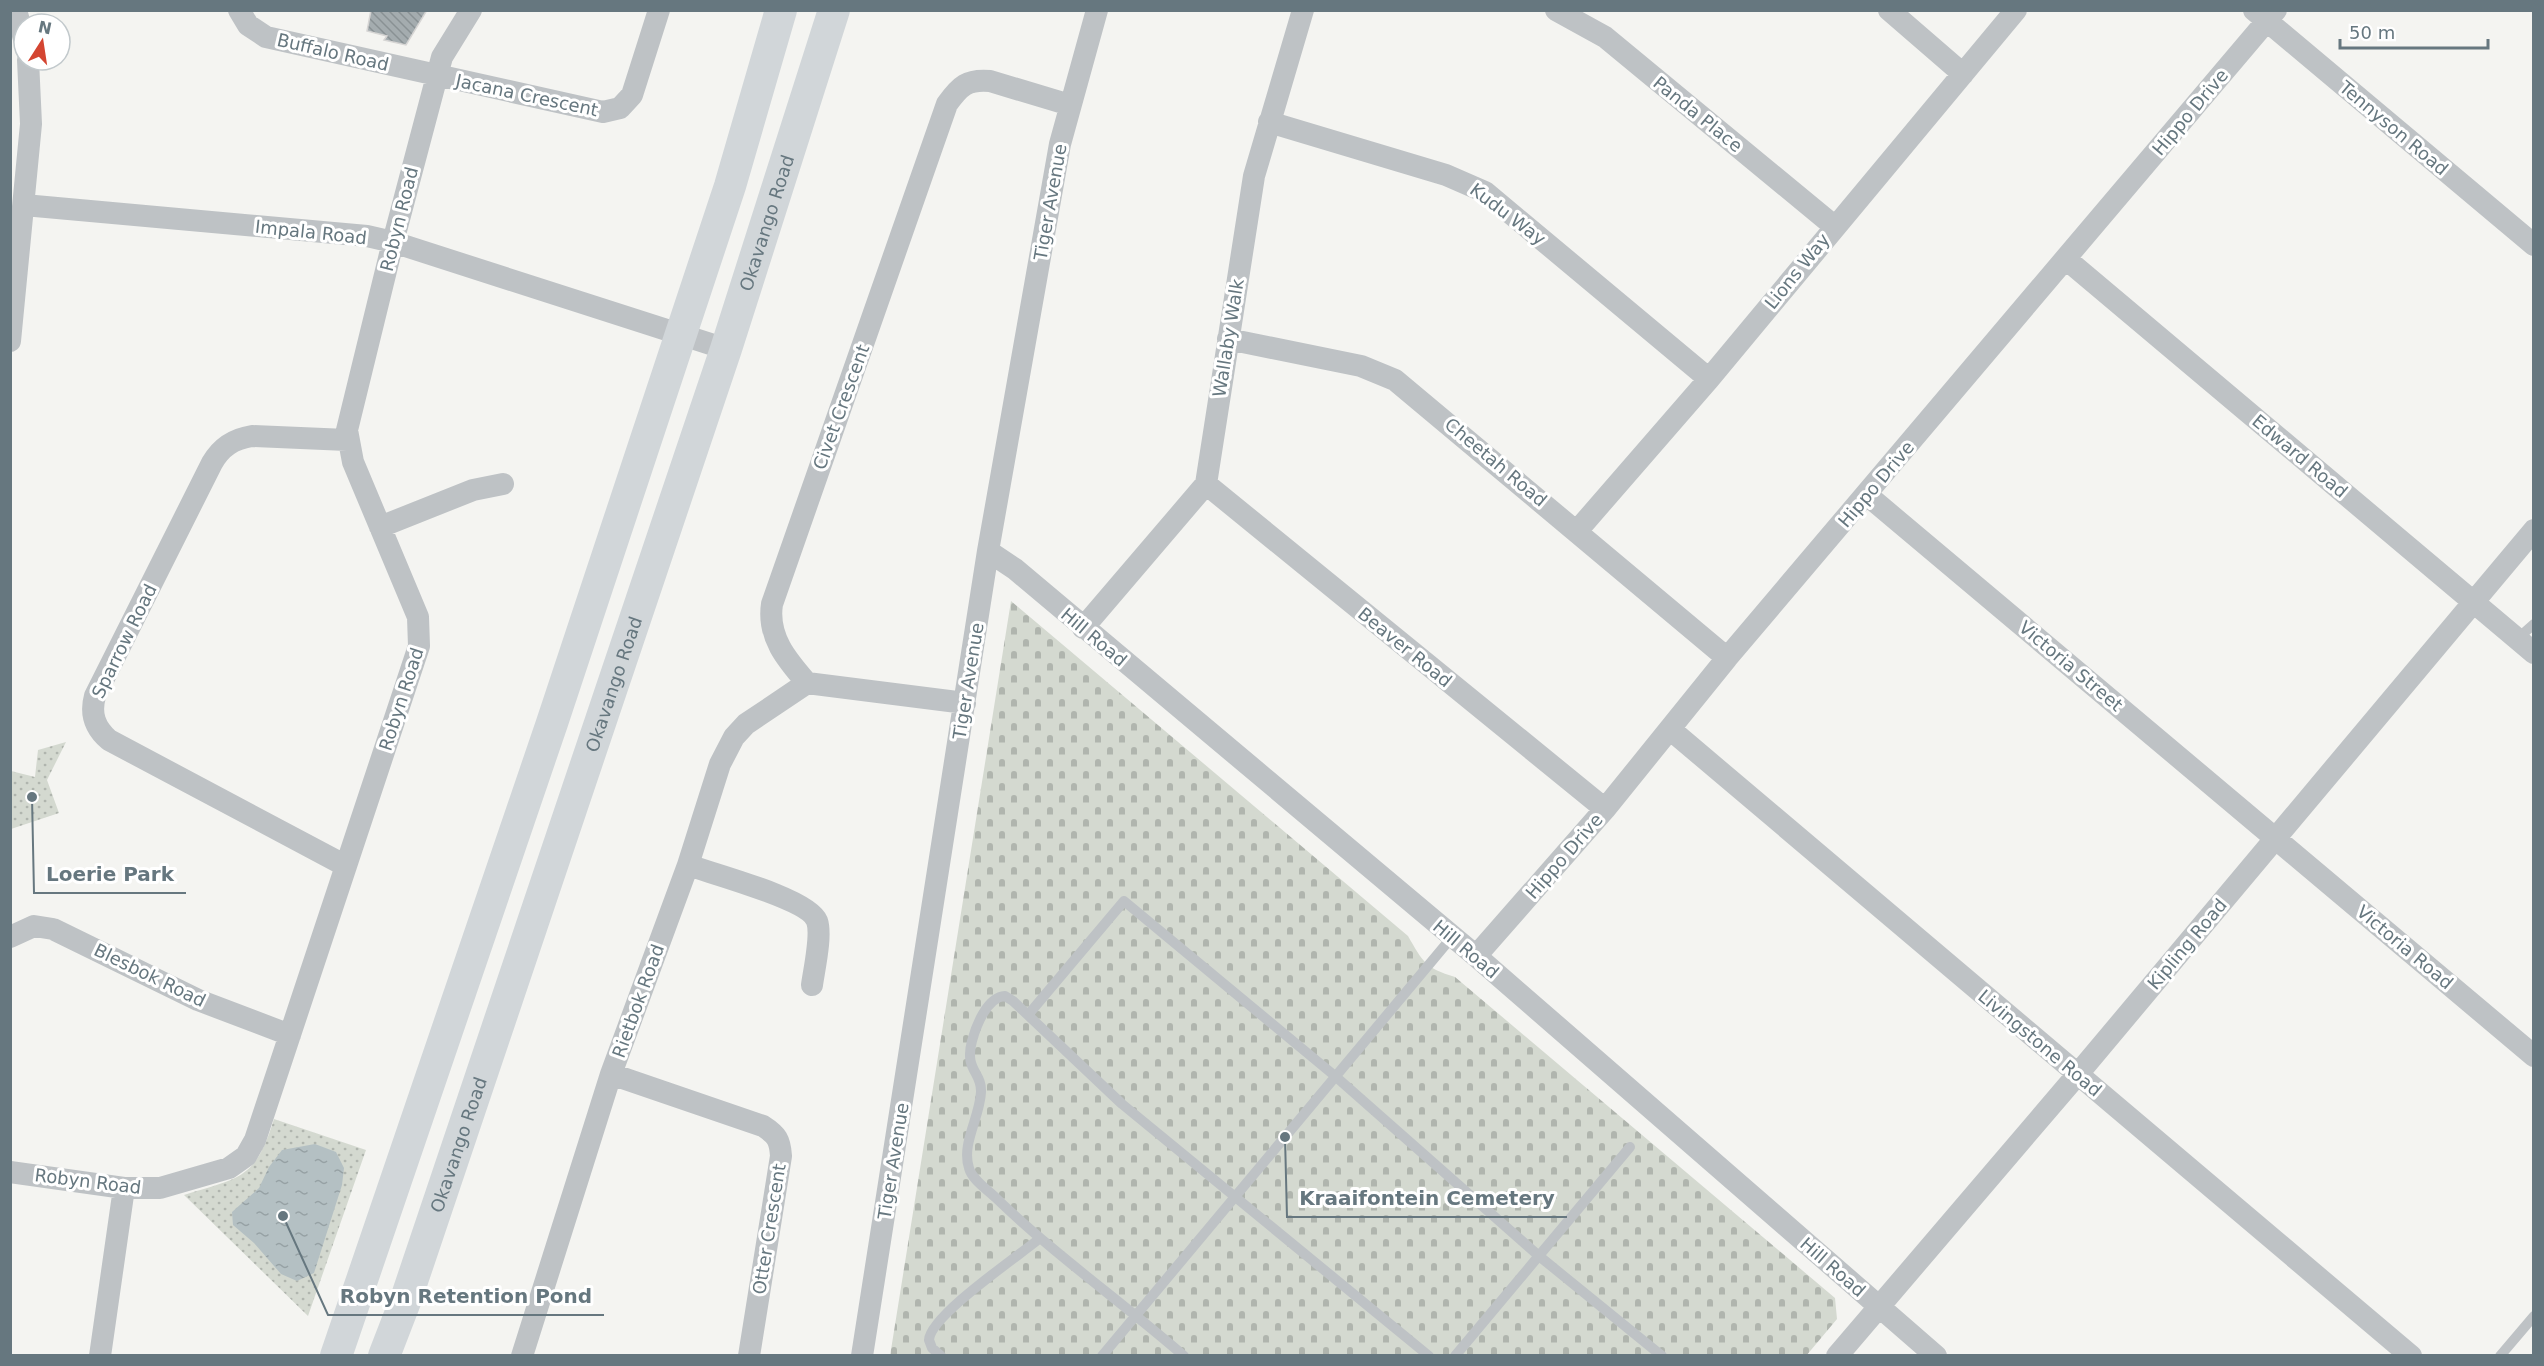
<svg xmlns="http://www.w3.org/2000/svg" width="2544" height="1366" viewBox="0 0 2544 1366" font-family="'DejaVu Sans',sans-serif">
  <defs>
    <pattern id="green-dots" width="8" height="8" patternUnits="userSpaceOnUse" patternTransform="scale(1.5)"><rect width="8" height="8" fill="#d4d9d0"/><path d="M2 2h.1M6 6h.1" fill="none" stroke="#b0b5ae" stroke-width="1.8" stroke-linecap="round"/></pattern>
    <pattern id="cemetery-stones" width="16" height="16" patternUnits="userSpaceOnUse" patternTransform="scale(1.5)"><rect width="16" height="16" fill="#d4d9d0"/><path d="M2 7V4a2 2 0 0 1 4 0v3zM10 15v-3a2 2 0 0 1 4 0v3z" fill="#b0b5ae"/></pattern>
    <pattern id="water-ripples" width="26" height="14" patternUnits="userSpaceOnUse" patternTransform="scale(1.5)"><rect width="26" height="14" fill="#b4c0c3"/><path d="M2 4q2-2 4 0t4 0M15 11q2-2 4 0t4 0" fill="none" stroke="#96a1a4"/></pattern>
    <pattern id="building-back-hatch" width="6" height="6" patternUnits="userSpaceOnUse" patternTransform="scale(1.5)"><rect width="6" height="6" fill="#a4acaf"/><path d="M-1 5l2 2M0 0l6 6M5-1l2 2" fill="none" stroke="#899194"/></pattern>
  </defs>
  <rect width="100%" height="100%" fill="#f4f4f1"/>
  <path fill="url(#green-dots)" d="M66,742L47,780L59,813L11,829V771L35,777L38,750Z
    M274,1119L366,1150L308,1316L184,1195C241,1177 255,1180 274,1119Z"/>
  <path fill="url(#cemetery-stones)" d="M1011,601L1408,936C1423,962 1425,968 1455,977L1835,1298L1837,1319L1806,1356H890Z"/>
  <path fill="url(#water-ripples)" d="M315,1144L336,1152L344,1168L342,1185L314,1273L297,1281L281,1274L254,1243L233,1225L232,1212L259,1188L269,1167L282,1150Z"/>
  <path fill="url(#building-back-hatch)" stroke="#d6d5d4" stroke-width="1.5" d="M371,10H427L406,45L384,40L387,36L367,31Z"/>
  <g fill="none" stroke-linecap="round" stroke-linejoin="round">
    <path stroke="#bec2c5" stroke-width="10" d="M2517,639L2534,624
      M1028,1015L1124,901L1335,1076L1539,1256L1662,1356
      M941,1356L932,1348L929,1340C930,1316 1017,1257 1039,1239
      M1102,1356L1452,937
      M1184,1356C1122,1302 1055,1255 996,1198C988,1190 972,1180 969,1168C961,1144 980,1117 981,1092C982,1072 964,1070 972,1041C976,1026 987,997 1005,996L1013,1001L1122,1104L1429,1356
      M1455,1356L1630,1147
      M2500,1356L2534,1316"/>
    <path stroke="#bec2c5" stroke-width="22" d="M16,10L24,39
      M239,10L248,25L266,37L603,112L620,108L632,95L659,10
      M1556,10L1605,37L1834,226
      M1889,10L1963,74
      M2254,10L2534,245
      M1269,122L1446,175L1485,192L1709,379
      M24,205L367,236L393,242L726,349
      M2066,259L2534,653
      M1228,339L1361,366L1395,380L1727,658
      M10,341L31,124L28,60
      M1206,484L1605,809
      M1867,495L2534,1056
      M380,527L473,490L503,484
      M1577,531L1709,379L2016,10
      M988,551L1015,569L1476,956L1936,1356
      M1083,628L1206,484L1254,176L1303,10
      M965,703L807,683C787,660 767,637 772,604L947,104C960,86 967,79 990,81L1070,105
      M1671,730L2411,1356
      M688,865C713,874 809,899 817,921C822,935 814,970 812,985
      M346,866L109,740C95,728 90,714 95,696L212,463C221,447 233,439 252,436L347,440
      M10,937L34,926L53,929L198,1000L290,1035
      M1476,956L1605,809L1727,658L2276,10
      M611,1074L763,1126C777,1135 780,1140 781,1156L749,1356
      M10,1172L124,1188H160L229,1168L246,1156L255,1140L419,646L418,617L353,462L347,430L393,242L442,57L471,10
      M100,1356L124,1188
      M522,1356L611,1074L688,865L720,764L734,737L746,724L807,683
      M862,1356L988,551L1060,144L1097,10
      M1837,1356L2077,1075L2534,530"/>
    <g stroke="#d1d6d9" stroke-width="32">
      <path d="M336,1356L552,723L730,186L781,10"/>
      <path id="s1" d="M384,1356L406,1299L726,349L834,10"/>
    </g>
  </g>
  <g text-anchor="middle" dominant-baseline="central" stroke-width="6" stroke-linejoin="round" paint-order="stroke">
    <g font-size="18" fill="#66777f" stroke="#fff">
      <text transform="translate(333 52) rotate(13)">Buffalo Road</text>
      <text transform="translate(527 95) rotate(12)">Jacana Crescent</text>
      <text transform="translate(2190 112) rotate(-50)">Hippo Drive</text>
      <text transform="translate(1698 114) rotate(39)">Panda Place</text>
      <text transform="translate(2394 128) rotate(40)">Tennyson Road</text>
      <text transform="translate(1050 202) rotate(-80)">Tiger Avenue</text>
      <text transform="translate(1508 214) rotate(37)">Kudu Way</text>
      <text transform="translate(399 219) rotate(-76)">Robyn Road</text>
      <text stroke="none"><textPath href="#s1" startOffset="1196">Okavango Road</textPath></text>
      <text transform="translate(311 232) rotate(6)">Impala Road</text>
      <text transform="translate(1797 271) rotate(-51)">Lions Way</text>
      <text transform="translate(1228 338) rotate(-81)">Wallaby Walk</text>
      <text transform="translate(841 407) rotate(-70)">Civet Crescent</text>
      <text transform="translate(2300 456) rotate(40)">Edward Road</text>
      <text transform="translate(1496 462) rotate(40)">Cheetah Road</text>
      <text transform="translate(1876 484) rotate(-50)">Hippo Drive</text>
      <text transform="translate(1094 637) rotate(40)">Hill Road</text>
      <text transform="translate(124 641) rotate(-64)">Sparrow Road</text>
      <text transform="translate(1405 647) rotate(39)">Beaver Road</text>
      <text transform="translate(2071 666) rotate(40)">Victoria Street</text>
      <text transform="translate(968 681) rotate(-81)">Tiger Avenue</text>
      <text stroke="none"><textPath href="#s1" startOffset="710">Okavango Road</textPath></text>
      <text transform="translate(401 699) rotate(-72)">Robyn Road</text>
      <text transform="translate(1564 856) rotate(-49)">Hippo Drive</text>
      <text transform="translate(2187 944) rotate(-50)">Kipling Road</text>
      <text transform="translate(2405 947) rotate(40)">Victoria Road</text>
      <text transform="translate(1466 949) rotate(40)">Hill Road</text>
      <text transform="translate(150 975) rotate(26)">Blesbok Road</text>
      <text transform="translate(638 1001) rotate(-70)">Rietbok Road</text>
      <text transform="translate(2040 1043) rotate(40)">Livingstone Road</text>
      <text stroke="none"><textPath href="#s1" startOffset="224">Okavango Road</textPath></text>
      <text transform="translate(893 1161) rotate(-81)">Tiger Avenue</text>
      <text transform="translate(88 1181) rotate(7)">Robyn Road</text>
      <text transform="translate(769 1229) rotate(-81)">Otter Crescent</text>
      <text transform="translate(1833 1267) rotate(41)">Hill Road</text>
    </g>
  </g>
  <path fill="none" stroke="#66777f" stroke-width="2" d="M32 797L34 893H186M1285 1137L1287 1217H1567M283 1216L328 1315H604"/>
  <g fill="#66777f" stroke="#fff" stroke-width="2">
    <circle cx="32" cy="797" r="6"/>
    <circle cx="1285" cy="1137" r="6"/>
    <circle cx="283" cy="1216" r="6"/>
  </g>
  <g font-size="20" text-anchor="middle" font-weight="bold" fill="#66777f" stroke="#fff" stroke-width="6" stroke-linejoin="round" paint-order="stroke">
    <text x="110" y="881">Loerie Park</text>
    <text x="1427" y="1205">Kraaifontein Cemetery</text>
    <text x="466" y="1303">Robyn Retention Pond</text>
  </g>
  <rect width="2544" height="1366" fill="none" stroke="#66777f" stroke-width="24"/>
  <g transform="translate(42 42) rotate(12)"><circle r="28" fill="#ffffff" stroke="#c2c9cc" stroke-width="1.5"/>
  <path d="M0-4.5L10 22L0 15L-10 22Z" fill="#d44531"/>
  <text y="-9" font-size="16" font-weight="bold" text-anchor="middle" fill="#66777f">N</text>
  </g>
  <path d="M2340 39v9h148v-9" fill="none" stroke="#66777f" stroke-width="3"/>
  <text x="2349" y="39" font-size="18" fill="#66777f" stroke="#ffffff" stroke-width="4.5" paint-order="stroke">50 m</text>
</svg>
